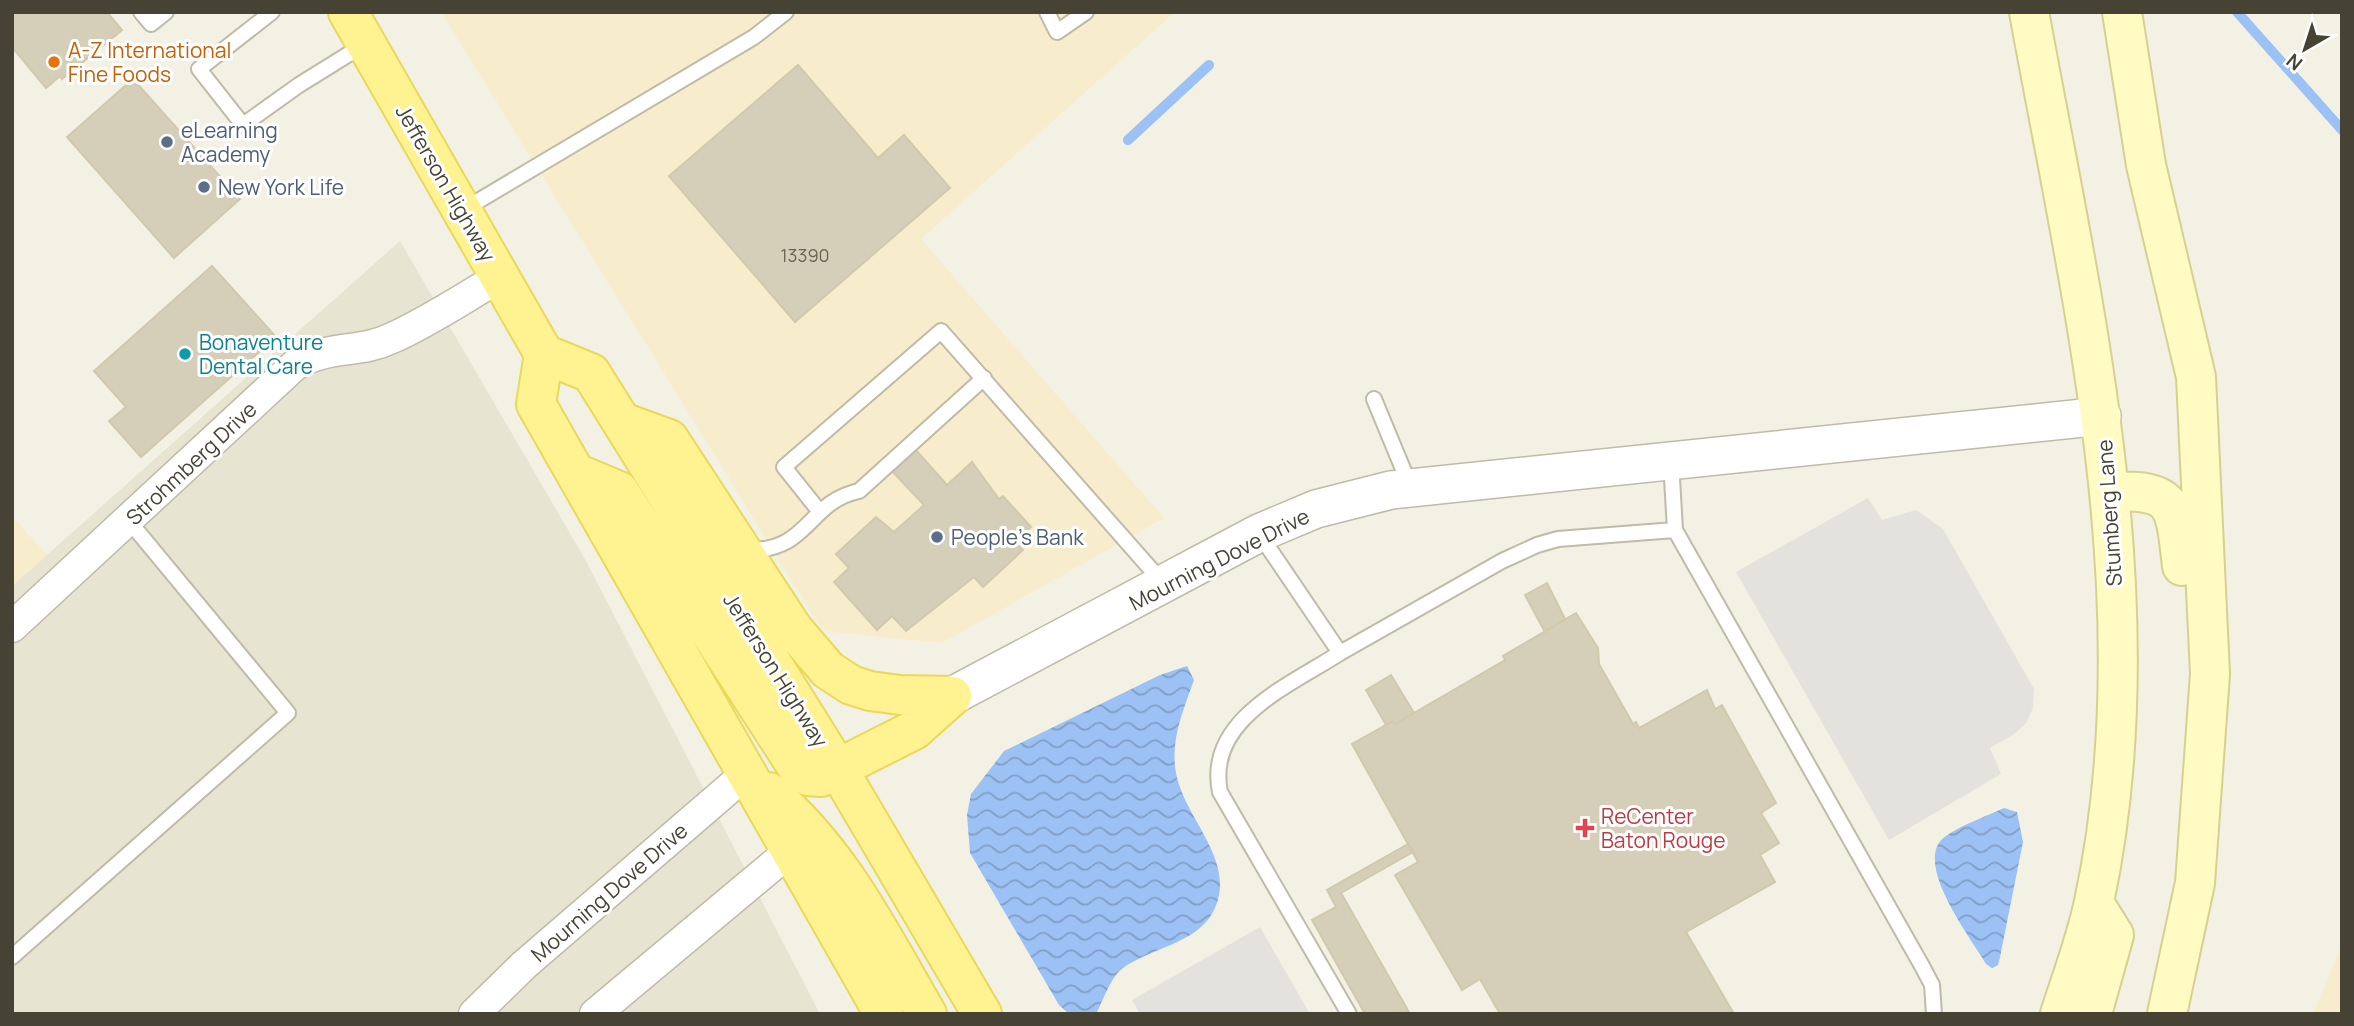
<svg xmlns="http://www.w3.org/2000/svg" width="2354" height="1026" viewBox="0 0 2354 1026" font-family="Manrope,sans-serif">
  <defs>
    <pattern id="water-waves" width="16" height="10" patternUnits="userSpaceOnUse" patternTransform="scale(1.75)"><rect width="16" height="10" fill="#9cc1f4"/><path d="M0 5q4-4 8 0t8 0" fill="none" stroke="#819ec6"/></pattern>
  </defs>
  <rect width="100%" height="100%" fill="#f3f1e4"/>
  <path fill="#e8e4d2" d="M400,241L586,561L820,1014H12V586Z"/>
  <path fill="#f7edcd" d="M441,12H1175L921,239L1164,518L942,643L823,631Z
    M12,516L47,555L12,586Z
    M2342,944V1014H2313Z"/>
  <path fill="#e4e2dd" d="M1868,498L1882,520L1916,510L1943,529L2034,689L2033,708L2026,723L2013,735L1990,748L2001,774L1889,840L1736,572Z
    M1260,927L1310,1014H1140L1132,1000Z"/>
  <path fill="url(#water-waves)" d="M1187,666L1194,680C1183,711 1170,740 1176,773C1185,821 1239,862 1213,912C1197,943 1149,949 1123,968C1111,976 1103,1001 1096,1014H1069L1059,1005L970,853L967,815L971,794L1004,751L1160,675Z
    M2004,808L2017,812L2023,842L2000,957L1998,965L1992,968L1986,964C1971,938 1910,860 1946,836C1963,824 1985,817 2004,808Z"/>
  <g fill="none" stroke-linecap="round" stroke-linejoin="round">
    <path stroke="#9cc1f4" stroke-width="10" d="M2237,12L2342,130
      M1128,140L1209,65"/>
  </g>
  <path fill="#d5cfb9" stroke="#d1c9ac" stroke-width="2" d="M12,12H107L122,30L62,79L60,76L46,88L12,47Z
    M798,65L878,158L904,135L950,188L795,322L669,176Z
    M133,79L240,199L174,258L67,137Z
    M212,266L276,337L141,457L109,421L126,407L94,371Z
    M915,449L947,485L972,462L999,499L1003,496L1031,527L1015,542L1023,550L983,587L974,577L906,631L892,616L877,630L834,582L849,568L836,554L876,517L894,532L924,505L891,470Z
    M1547,583L1565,619L1545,632L1525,595Z
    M1576,613L1598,648L1599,664L1633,724L1636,722L1639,728L1707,690L1715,709L1722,705L1776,803L1761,813L1779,843L1760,855L1775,882L1686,932L1734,1014H1500L1480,979L1462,990L1395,875L1418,862L1352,744L1393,721L1395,724L1505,660L1503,656Z
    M1391,675L1414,713L1395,724L1393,721L1386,725L1366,690Z
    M1408,844L1413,852L1341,893L1409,1012L1365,1014L1312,920L1336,907L1327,890Z"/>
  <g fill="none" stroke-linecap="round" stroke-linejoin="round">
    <g stroke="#bfbba6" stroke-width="18">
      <path id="service" d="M141,12L151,24L166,12
        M272,12L199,69L243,125L299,85L365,44
        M1047,12L1057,32L1086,12
        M463,210L754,37L786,12
        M1374,399L1410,486
        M820,512L784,467L941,331L1164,584
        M1675,530L1922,966L1932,985L1934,1014
        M1260,535L1340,653L1502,561L1537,545L1558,539L1675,530L1671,461
        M748,550C810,551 807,502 859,491L984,378
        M1340,653C1290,685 1205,720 1220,792L1349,1014
        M12,957L288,713L129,521"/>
    </g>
    <g stroke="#bfbba6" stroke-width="33">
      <path id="minor" d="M12,627L295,365C330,344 359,354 392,338C430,321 465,297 500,277
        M474,1014L524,965L747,773
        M595,1014L790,851"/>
    </g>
    <g stroke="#bfbba6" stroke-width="40">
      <path id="tertiary" d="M952,696L1259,533L1316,509L1391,490L2102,416"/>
    </g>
    <g stroke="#d6d091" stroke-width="42">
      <path id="secondary" d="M2029,12C2082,302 2157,608 2094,902C2086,940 2072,977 2060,1014
        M2122,12L2146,165L2196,377L2210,674L2195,883L2167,1014
        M2109,492C2177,488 2175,506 2182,566
        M2092,1014L2114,935L2094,903"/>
    </g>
    <g stroke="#ead85b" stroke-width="42">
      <path id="primary" d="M348,12L544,354L591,373L838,769L982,1014
        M544,354L536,404L884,1014
        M622,422L669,439L793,629L828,670L851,685L870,691L900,695L952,696
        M576,473L619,491L797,767L808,776L821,777L914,730L952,696
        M769,792C840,851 881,935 927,1014"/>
    </g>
    <use href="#service" stroke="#fff" stroke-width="14"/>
    <use href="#minor" stroke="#fff" stroke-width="30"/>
    <use href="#tertiary" stroke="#fff" stroke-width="37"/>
    <use href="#secondary" stroke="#fffbc2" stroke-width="38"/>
    <use href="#primary" stroke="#fff291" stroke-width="38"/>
  </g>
  <circle fill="#e8710a" stroke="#fff" stroke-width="2.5" cx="54" cy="62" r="7"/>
  <g fill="#5c6f8a" stroke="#fff" stroke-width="2.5">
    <circle cx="167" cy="142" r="7"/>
    <circle cx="204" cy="187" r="7"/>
    <circle cx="937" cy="537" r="7"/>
  </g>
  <circle fill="#0f9aa8" stroke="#fff" stroke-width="2.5" cx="185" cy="354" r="7"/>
  <path fill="#e0444e" stroke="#fff" stroke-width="2.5" d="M1581.5 817.5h7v7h7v7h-7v7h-7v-7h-7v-7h7z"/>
  <g text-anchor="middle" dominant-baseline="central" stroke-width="6" stroke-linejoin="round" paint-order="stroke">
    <g font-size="18" fill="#6a6555">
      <text x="805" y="255">13390</text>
    </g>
    <g font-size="21" fill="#c56008" stroke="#fff" text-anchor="start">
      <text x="68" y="50">A-Z International<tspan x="68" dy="24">Fine Foods</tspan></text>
    </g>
    <g font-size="21" fill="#4e5e75" stroke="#fff" text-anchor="start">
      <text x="181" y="130">eLearning<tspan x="181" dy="24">Academy</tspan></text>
      <text x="218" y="187">New York Life</text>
      <text x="951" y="537">People's Bank</text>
    </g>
    <g font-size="21" fill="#464234" stroke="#fff">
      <text transform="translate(446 183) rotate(60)">Jefferson Highway</text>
      <text transform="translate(191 463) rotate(-43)">Strohmberg Drive</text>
      <text transform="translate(2109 513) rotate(-94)">Stumberg Lane</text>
      <text transform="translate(1219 559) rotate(-27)">Mourning Dove Drive</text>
      <text transform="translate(776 670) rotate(58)">Jefferson Highway</text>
      <text transform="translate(609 892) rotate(-41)">Mourning Dove Drive</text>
    </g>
    <g font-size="21" fill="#0d838f" stroke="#fff" text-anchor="start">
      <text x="199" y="342">Bonaventure<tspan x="199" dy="24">Dental Care</tspan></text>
    </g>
    <g font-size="21" fill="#be3a42" stroke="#fff" text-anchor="start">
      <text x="1601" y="816">ReCenter<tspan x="1601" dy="24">Baton Rouge</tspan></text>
    </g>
  </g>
  <rect width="2354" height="1026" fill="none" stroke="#464234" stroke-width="28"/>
  <g transform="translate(2305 49) rotate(219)" stroke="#ffffff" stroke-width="5" paint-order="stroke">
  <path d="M0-5L12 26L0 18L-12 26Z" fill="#464234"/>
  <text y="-10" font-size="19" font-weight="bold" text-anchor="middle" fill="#464234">N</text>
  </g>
</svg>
